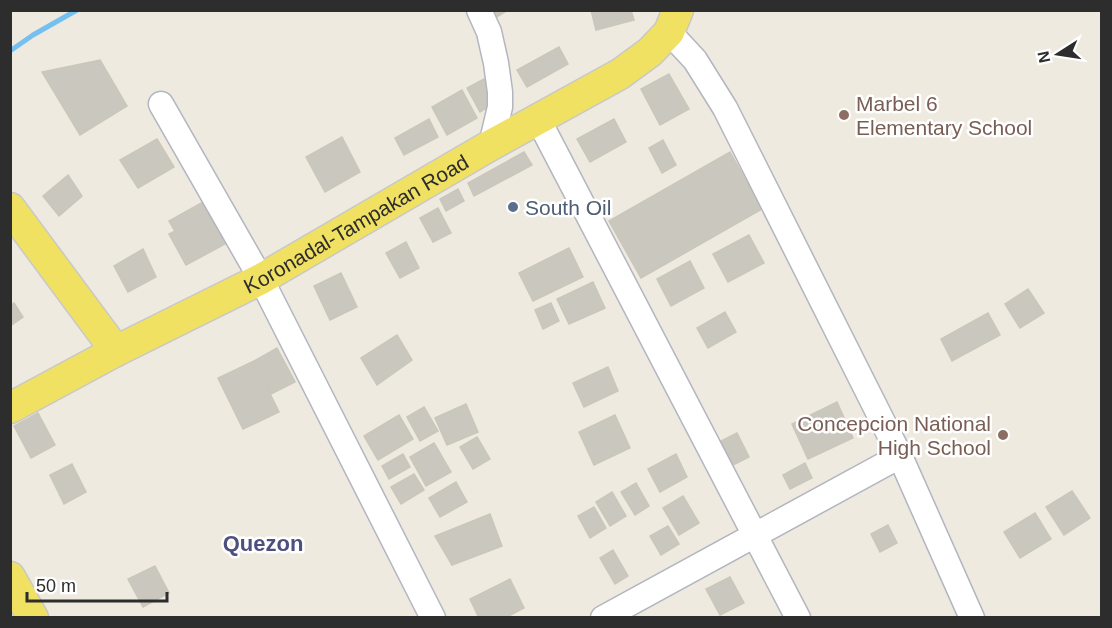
<svg xmlns="http://www.w3.org/2000/svg" width="1112" height="628" viewBox="0 0 1112 628" font-family="Arial,sans-serif">
  <rect width="100%" height="100%" fill="#eeeae0"/>
  <g fill="none" stroke-linecap="round" stroke-linejoin="round">
    <path stroke="#75c0ef" stroke-width="5" d="M10,51L33,35L77,10"/>
  </g>
  <path fill="#cac8be" stroke="#cac6b9" stroke-width="1.5" d="M491,10H508L495,18Z
    M591,10H631L634,20L596,30Z
    M559,47L568,64L527,87L517,70Z
    M100,60L127,106L80,135L42,72Z
    M669,74L689,109L660,125L641,89Z
    M484,79L497,102L480,112L467,88Z
    M462,90L477,118L447,135L432,107Z
    M429,119L438,137L404,155L395,138Z
    M614,119L626,142L590,162L577,139Z
    M342,137L360,172L325,192L306,157Z
    M157,139L174,167L138,188L120,160Z
    M663,140L676,165L662,173L649,148Z
    M524,152L532,165L474,196L468,183Z
    M730,152L762,209L641,278L609,221Z
    M68,175L82,196L59,216L43,196Z
    M458,189L464,201L446,211L440,199Z
    M203,202L225,244L186,265L169,234L175,231L169,221Z
    M438,208L451,233L433,242L420,218Z
    M749,235L764,263L728,282L713,254Z
    M406,242L419,268L400,278L386,253Z
    M569,248L583,277L533,301L519,273Z
    M143,249L156,277L128,292L114,266Z
    M690,261L704,288L671,306L657,279Z
    M341,273L357,307L330,320L314,286Z
    M593,282L605,308L569,324L557,299Z
    M1028,289L1044,313L1020,328L1005,304Z
    M14,303L23,317L10,326V306Z
    M551,303L559,321L543,329L535,310Z
    M725,312L736,332L708,348L697,328Z
    M988,313L1000,335L952,361L941,339Z
    M397,335L412,360L377,385L361,358Z
    M277,348L295,382L271,394L254,361Z
    M254,361L279,412L243,429L218,378Z
    M608,367L618,391L584,407L573,383Z
    M837,402L853,438L808,459L792,424Z
    M466,404L478,432L447,445L435,418Z
    M424,407L438,431L420,441L407,417Z
    M38,413L55,445L31,458L14,426Z
    M399,415L413,439L378,460L364,436Z
    M615,415L630,448L594,465L579,432Z
    M737,433L749,457L733,465L721,441Z
    M477,437L490,459L473,469L460,447Z
    M434,443L451,472L426,486L410,457Z
    M403,454L410,467L389,479L382,466Z
    M676,454L687,477L660,492L648,469Z
    M805,463L812,478L790,489L783,475Z
    M72,464L86,492L64,504L50,475Z
    M414,474L424,490L401,504L391,487Z
    M456,482L467,502L440,517L429,498Z
    M636,483L649,506L635,515L621,492Z
    M1072,491L1090,518L1064,535L1046,507Z
    M612,492L626,516L610,526L596,502Z
    M683,496L699,523L679,535L663,508Z
    M594,507L606,528L590,538L578,516Z
    M1035,513L1051,539L1020,558L1004,532Z
    M490,514L502,546L452,565L435,536Z
    M888,525L897,543L880,552L871,534Z
    M668,526L679,544L661,555L650,536Z
    M613,550L628,576L615,584L600,558Z
    M155,566L169,593L143,607L128,579Z
    M730,577L744,603L720,615L706,589Z
    M510,579L524,608L505,618H479L470,599Z"/>
  <g fill="none" stroke-linecap="round" stroke-linejoin="round">
    <g stroke="#b3b5c0" stroke-width="27">
      <path id="minor" d="M479,10L489,32L496,63L500,92V107L491,145
        M669,32L695,60L725,108L900,456L972,618
        M161,104L261,279L433,618
        M538,119L798,618
        M603,618L900,456"/>
    </g>
    <g stroke="#c8c8c8" stroke-width="33">
      <g id="major">
        <path d="M10,208L116,351"/>
        <path id="s1" d="M10,408L116,351L261,279L491,145L620,74L650,52L669,32L678,10"/>
        <path d="M10,577L33,618"/>
      </g>
    </g>
    <use href="#minor" stroke="#fff" stroke-width="24"/>
    <use href="#major" stroke="#f1e163" stroke-width="30"/>
  </g>
  <g fill="#8d6e63" stroke="#fff" stroke-width="2">
    <circle cx="844" cy="115" r="6"/>
    <circle cx="1003" cy="435" r="6"/>
  </g>
  <circle fill="#5c6f8a" stroke="#fff" stroke-width="2" cx="513" cy="207" r="6"/>
  <g text-anchor="middle" dominant-baseline="central" stroke-width="5" stroke-linejoin="round" paint-order="stroke">
    <g font-size="21" fill="#785e54" stroke="#fff" text-anchor="start">
      <text x="856" y="103">Marbel 6<tspan x="856" dy="24">Elementary School</tspan></text>
      <text x="991" y="423" text-anchor="end">Concepcion National<tspan x="991" dy="24">High School</tspan></text>
    </g>
    <g font-size="21" fill="#4e5e75" stroke="#fff" text-anchor="start">
      <text x="525" y="207">South Oil</text>
    </g>
    <g font-size="21" fill="#2d2d2d" stroke="#fff">
      <text stroke="none"><textPath href="#s1" startOffset="392">Koronadal-Tampakan Road</textPath></text>
    </g>
    <g font-size="22" font-weight="bold" fill="#4d507f" stroke="#fff">
      <text x="263" y="543">Quezon</text>
    </g>
  </g>
  <rect width="1112" height="628" fill="none" stroke="#2d2d2d" stroke-width="24"/>
  <g transform="translate(1058 54) rotate(258)" stroke="#ffffff" stroke-width="4.5" paint-order="stroke">
  <path d="M0-4.5L10 22L0 15L-10 22Z" fill="#2d2d2d"/>
  <text y="-9" font-size="16" font-weight="bold" text-anchor="middle" fill="#2d2d2d">N</text>
  </g>
  <path d="M27 592v9h140v-9" fill="none" stroke="#2d2d2d" stroke-width="3"/>
  <text x="36" y="592" font-size="18" fill="#2d2d2d" stroke="#ffffff" stroke-width="4.5" paint-order="stroke">50 m</text>
</svg>
